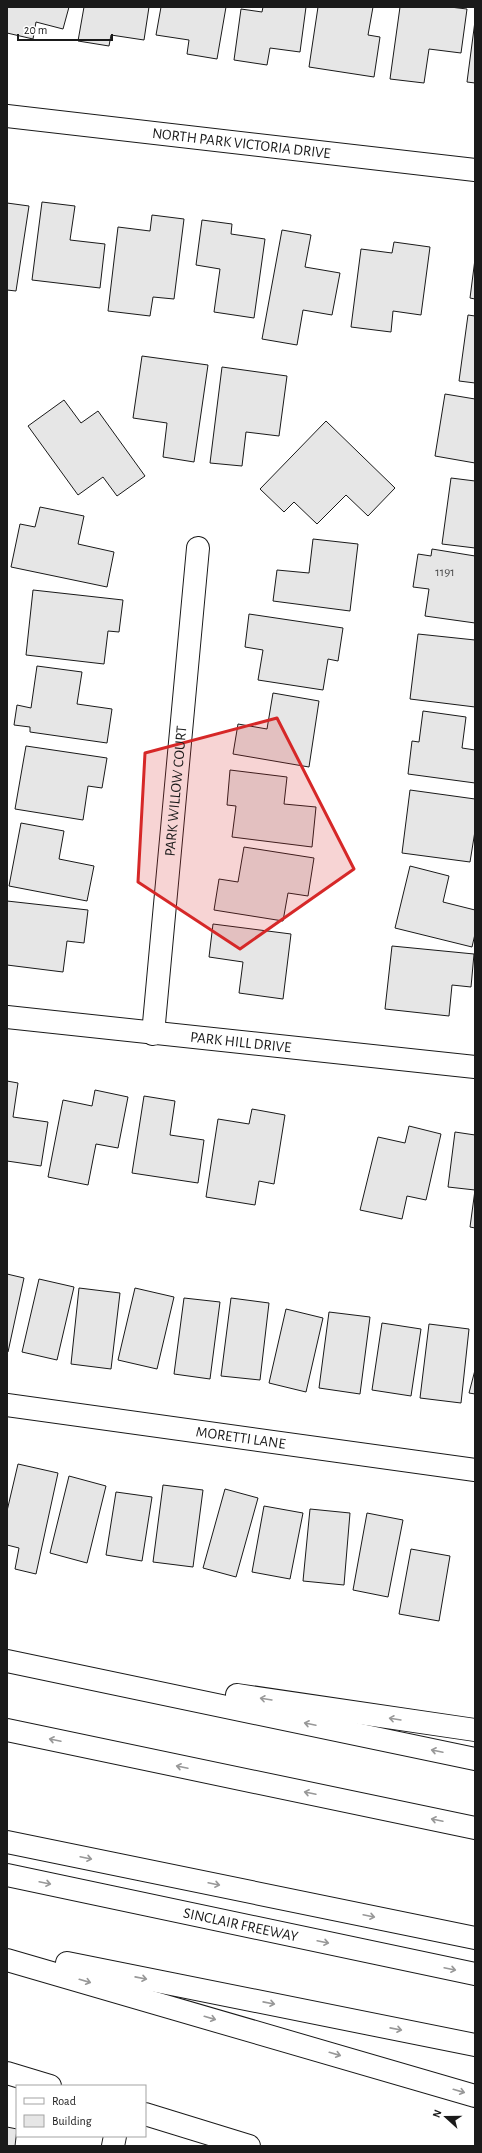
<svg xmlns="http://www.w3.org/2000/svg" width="482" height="2153" viewBox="0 0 482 2153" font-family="'Alegreya Sans',sans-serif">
  <rect width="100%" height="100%" fill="#fff"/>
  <path fill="#e6e6e6" stroke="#1a1a1a" d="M7,7H69L63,29L36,22L33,39L7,33Z
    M84,7H149L144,40L111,35L109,46L78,41Z
    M161,7H226L217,59L187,54L189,40L156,35Z
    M263,7H306L300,52L270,48L267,65L234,60L241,9L262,12Z
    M318,7H373L368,35L380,37L374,77L309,67Z
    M400,7H450L467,9L461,53L429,49L424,83L390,79Z
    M475,21V83L467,82Z
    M42,202L75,206L70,240L105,244L100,288L32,280Z
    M7,203L29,206L16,291L7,290Z
    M152,215L184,219L174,299L153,297L150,316L108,311L118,227L150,231Z
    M202,220L232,224L231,234L265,239L254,318L214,312L220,269L196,265Z
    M282,230L311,235L305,267L340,273L332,315L303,310L297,345L262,339Z
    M394,242L430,247L421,315L393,311L391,332L351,327L361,249L392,253Z
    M475,259V299L470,298Z
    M468,315L475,316V383L459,381Z
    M142,356L208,365L194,462L163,457L167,423L133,418Z
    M222,367L287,376L279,436L246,432L242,466L210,463Z
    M445,394L475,399V463L435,456Z
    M64,400L81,423L98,411L145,476L117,496L103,477L78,495L28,426Z
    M326,421L395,488L368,516L346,495L317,524L294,502L284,512L260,489Z
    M451,478L475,481V548L442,544Z
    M40,507L84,516L78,544L114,552L107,587L11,567L20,524L35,527Z
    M313,539L358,544L350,611L273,601L277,570L309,573Z
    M432,549L475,556V623L425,616L429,589L413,587L418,554L431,556Z
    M33,590L123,600L119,632L108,631L104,664L26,655Z
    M249,614L343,628L338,661L328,659L323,690L258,680L263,650L245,647Z
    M418,634L475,640V707L410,699Z
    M37,666L82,672L77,704L112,709L107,743L30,732V727L14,725L17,705L31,708Z
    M273,693L319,701L309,767L233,754L238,724L267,729Z
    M423,711L466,717L462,748L475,750V783L408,774L412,741L419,742Z
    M26,746L107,758L102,788L88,786L83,820L15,809Z
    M230,770L287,777L284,804L316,807L312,847L232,837L236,806L227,805Z
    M410,790L475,799V831L470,862L402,853Z
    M21,823L64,831L59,859L94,866L87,901L9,886Z
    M244,847L314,858L308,896L288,893L283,921L214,910L219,879L238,882Z
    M410,866L449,876L443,902L475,910V934L472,947L395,928Z
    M7,901L88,910L84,943L67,941L63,972L7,965Z
    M213,924L291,934L283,999L239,993L243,962L209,957Z
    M392,946L474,954L471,987L452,985L449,1016L385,1009Z
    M7,1081L18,1083L13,1117L48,1122L41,1166L7,1161Z
    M95,1090L128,1097L118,1148L96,1144L88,1185L48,1177L63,1100L92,1106Z
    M144,1096L175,1101L170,1135L204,1140L198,1183L132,1173Z
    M252,1109L285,1115L274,1184L259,1181L255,1205L206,1197L218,1119L249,1124Z
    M409,1126L441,1134L426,1200L407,1196L402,1219L360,1210L378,1137L405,1143Z
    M455,1132L475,1135V1228L470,1227L475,1190L448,1187Z
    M7,1274L24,1278L8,1352H7Z
    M39,1279L74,1287L57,1360L22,1352Z
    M79,1288L120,1293L111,1369L71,1364Z
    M135,1288L174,1297L157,1369L118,1360Z
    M184,1298L220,1302L210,1379L174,1374Z
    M231,1298L269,1303L260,1380L221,1376Z
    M286,1309L323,1318L306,1392L269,1383Z
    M329,1312L370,1317L360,1394L319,1388Z
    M382,1323L421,1329L411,1396L372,1390Z
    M429,1324L469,1329L461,1403L420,1398Z
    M475,1370V1394L469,1393Z
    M18,1464L58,1473L36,1574L15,1569L19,1548L7,1545V1511Z
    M69,1476L106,1486L87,1563L50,1553Z
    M163,1485L203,1490L193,1567L153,1562Z
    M225,1489L258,1498L236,1577L203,1568Z
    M116,1492L152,1497L142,1561L106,1555Z
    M264,1506L303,1513L290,1579L252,1572Z
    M310,1509L350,1513L344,1585L303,1581Z
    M367,1513L403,1520L388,1597L353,1590Z
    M411,1549L450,1556L439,1621L399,1614Z
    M7,2127L17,2129L15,2146H7Z"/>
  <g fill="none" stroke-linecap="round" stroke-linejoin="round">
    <g stroke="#1a1a1a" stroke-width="24">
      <g id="minor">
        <path id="s1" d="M7,1017L475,1067"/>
        <path id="s2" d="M153,1034L198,548"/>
        <path id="s3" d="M7,1405L475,1470"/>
        <path d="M7,2073L50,2086"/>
        <path d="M145,2114L249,2146"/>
        <path d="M113,2146L115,2136"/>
      </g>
    </g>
    <g stroke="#1a1a1a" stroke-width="24">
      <g id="major">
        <path id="s4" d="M7,116L475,170"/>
      </g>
    </g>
    <g stroke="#1a1a1a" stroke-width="24">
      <g id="highway">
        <path d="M7,1661L475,1759"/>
        <path d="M237,1695L475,1730"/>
        <path d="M7,1730L475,1828"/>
        <path d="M7,1842L475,1938"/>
        <path id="s5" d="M7,1875L475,1974"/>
        <path d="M7,1960L475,2096"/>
        <path d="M67,1963L475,2045"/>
      </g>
    </g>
    <use href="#minor" stroke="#fff" stroke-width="22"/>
    <use href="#major" stroke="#fff" stroke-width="22"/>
    <use href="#highway" stroke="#fff" stroke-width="22"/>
  </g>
  <defs><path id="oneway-shaft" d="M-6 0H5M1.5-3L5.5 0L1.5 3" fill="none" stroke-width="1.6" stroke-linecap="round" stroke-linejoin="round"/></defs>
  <g stroke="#989898">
    <use href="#oneway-shaft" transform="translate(266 1699) rotate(-171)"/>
    <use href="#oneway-shaft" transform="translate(395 1719) rotate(-171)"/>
    <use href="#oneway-shaft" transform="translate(310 1724) rotate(-168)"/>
    <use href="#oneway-shaft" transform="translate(55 1740) rotate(-168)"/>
    <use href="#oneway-shaft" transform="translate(437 1751) rotate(-168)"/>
    <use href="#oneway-shaft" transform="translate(182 1767) rotate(-168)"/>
    <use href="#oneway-shaft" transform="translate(310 1793) rotate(-168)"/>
    <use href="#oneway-shaft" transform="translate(437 1820) rotate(-168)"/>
    <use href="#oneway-shaft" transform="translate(86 1858) rotate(12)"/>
    <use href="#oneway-shaft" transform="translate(45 1883) rotate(12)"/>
    <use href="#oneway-shaft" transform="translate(214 1884) rotate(12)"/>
    <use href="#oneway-shaft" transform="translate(369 1916) rotate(12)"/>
    <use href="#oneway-shaft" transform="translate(323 1942) rotate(12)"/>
    <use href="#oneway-shaft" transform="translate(450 1969) rotate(12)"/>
    <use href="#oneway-shaft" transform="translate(141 1978) rotate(11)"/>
    <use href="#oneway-shaft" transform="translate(85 1981) rotate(16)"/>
    <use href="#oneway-shaft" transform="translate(269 2003) rotate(11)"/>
    <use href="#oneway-shaft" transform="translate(210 2018) rotate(16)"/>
    <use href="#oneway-shaft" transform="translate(396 2029) rotate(11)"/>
    <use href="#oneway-shaft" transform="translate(335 2054) rotate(16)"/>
    <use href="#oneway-shaft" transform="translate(459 2091) rotate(16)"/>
  </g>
  <path fill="#d62828" fill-opacity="0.2" stroke="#d62828" stroke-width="3" stroke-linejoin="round" d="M277,718L354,869L240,949L138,882L145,753Z"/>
  <g text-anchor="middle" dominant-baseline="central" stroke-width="3" stroke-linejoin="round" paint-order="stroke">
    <g font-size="13" fill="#4d4d4d">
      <text x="445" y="572">1191</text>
    </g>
    <g font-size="15" fill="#1a1a1a" stroke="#fff">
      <text stroke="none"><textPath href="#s4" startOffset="236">NORTH PARK VICTORIA DRIVE</textPath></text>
      <text stroke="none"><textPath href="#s2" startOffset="244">PARK WILLOW COURT</textPath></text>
      <text stroke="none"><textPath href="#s1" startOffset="235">PARK HILL DRIVE</textPath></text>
      <text stroke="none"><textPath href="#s3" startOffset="236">MORETTI LANE</textPath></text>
      <text stroke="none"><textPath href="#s5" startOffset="239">SINCLAIR FREEWAY</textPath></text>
    </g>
  </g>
  <rect width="482" height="2153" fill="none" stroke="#1a1a1a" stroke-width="16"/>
  <rect x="16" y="2085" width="130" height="52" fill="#ffffff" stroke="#a3a3a3"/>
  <rect x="24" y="2098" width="20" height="6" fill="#ffffff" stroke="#a3a3a3"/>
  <text x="52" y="2105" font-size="12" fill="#1a1a1a">Road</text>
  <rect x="24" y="2115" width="20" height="12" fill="#e6e6e6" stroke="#a3a3a3"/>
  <text x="52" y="2125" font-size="12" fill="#1a1a1a">Building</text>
  <g transform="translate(446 2117) rotate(291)" stroke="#ffffff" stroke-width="3" paint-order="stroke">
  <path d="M0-3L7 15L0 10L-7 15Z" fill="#1a1a1a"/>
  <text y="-6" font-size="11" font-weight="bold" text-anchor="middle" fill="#1a1a1a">N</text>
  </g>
  <path d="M18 34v6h94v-6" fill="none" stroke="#1a1a1a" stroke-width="2"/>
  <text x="24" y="34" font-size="12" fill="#1a1a1a" stroke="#ffffff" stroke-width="3" paint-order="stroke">20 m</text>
</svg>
